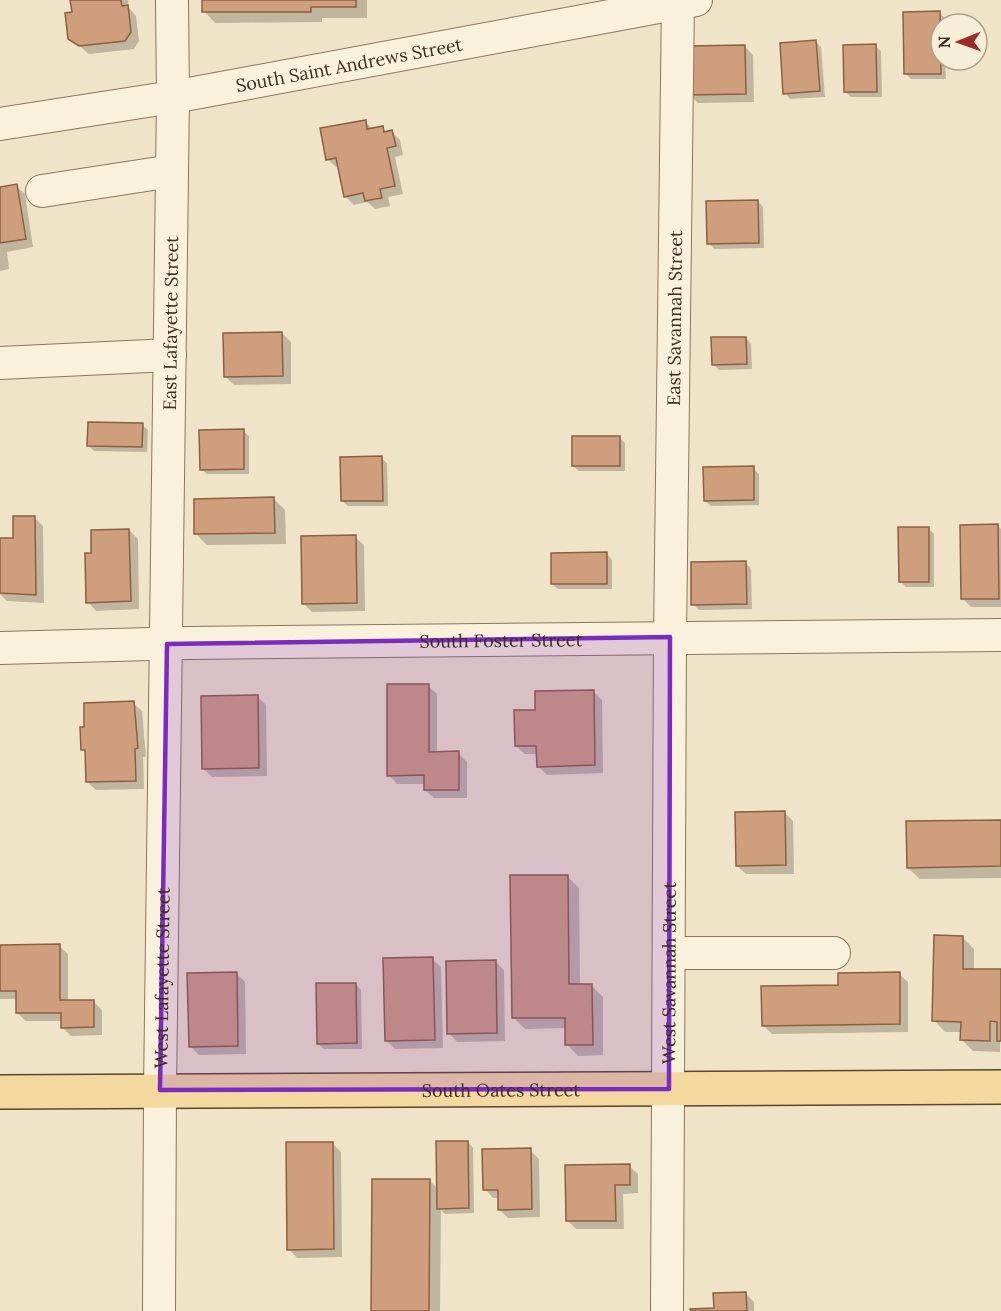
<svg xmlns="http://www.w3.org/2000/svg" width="1001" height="1311" viewBox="0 0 1001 1311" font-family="Lora,serif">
  <rect width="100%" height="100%" fill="#f0e4c8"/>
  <path fill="#0003" d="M72,0H128L129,8L136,16L139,41L134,49L89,54L70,38L73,14Z
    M204,0H367V18H322V22L215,23L204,11Z
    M939,13L945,18V24H941V60H945L946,79H911L906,74Z
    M815,41L821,47L825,97L790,99L785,93Z
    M744,46L753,55L754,102L698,103L689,94Z
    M875,46L881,51L882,97H851L845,92Z
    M365,121L373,130L382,128L387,133L392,132L400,140L403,155L395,157L403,194L388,197L390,206L375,209L367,202L354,205L345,196L340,167H336L327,159Z
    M16,186L25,194L33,247L7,252L9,269L0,271V188Z
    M758,201L763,207L764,248L714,249L709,243Z
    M282,333L291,342V384L234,385L225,376Z
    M746,338L751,344L752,369L719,370L713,364Z
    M142,425L148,430L147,452L94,451L88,445Z
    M243,431L249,436V474H207L201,469Z
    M619,437L625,443V471H579L573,466Z
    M381,458L387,463L388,506H348L342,501Z
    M753,468L759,474V505L711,506L705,501Z
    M274,499L285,510L286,544L207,545L196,534Z
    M34,517L43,526L44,603L7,601L0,594V539H14Z
    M998,526L1001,529V607H971L963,599Z
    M928,528L934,534V587H906L901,582Z
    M129,530L138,539L139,609L96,611L88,602L93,554Z
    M355,537L364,545L365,611L312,612L304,604Z
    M607,554L612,560V589H558L552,584Z
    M746,563L751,569L752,609L699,610L693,604Z
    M428,686L437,694V753H458L467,762V798H434L425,790V784H397L389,775Z
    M593,691L602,700L603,773L547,775L538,766V754H525L516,746L537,711Z
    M257,696L266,705L267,776L212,777L204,769Z
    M133,703L142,711L146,757H143L144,789L96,790L87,782V754L82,749Z
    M784,812L793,821L794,874H746L737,866Z
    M1001,821V878L920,879L908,868Z
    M567,876L579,888L580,985H591L603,997V1055L578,1056L567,1044L566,1028L525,1029L513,1017Z
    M963,938L974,949V970L1001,971L1000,1052L973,1051L962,1040V1032H945L934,1020Z
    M0,946H59L68,954V1002L93,1001L102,1010V1035L71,1036L62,1027V1021H26L17,1013V999H0Z
    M432,959L441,967L443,1048L395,1049L386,1040Z
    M495,961L504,970L505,1041L457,1042L449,1033Z
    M236,973L245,982L246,1054L199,1055L190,1046Z
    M899,974L908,982V1032L772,1034L763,1025L840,986Z
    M356,984L361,990L362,1049H324L318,1044Z
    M468,1142L473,1148L474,1213L445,1214L441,1210L440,1311H373L429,1180L439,1190Z
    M332,1143L341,1152L342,1257L297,1258L289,1249Z
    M530,1150L539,1159L540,1217L508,1218L499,1209V1198H493L485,1189Z
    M629,1166L638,1174V1193L623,1194L624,1229H576L568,1221Z
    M746,1294L754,1302V1311H692L715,1310Z"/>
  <path fill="#cf9f7d" stroke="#8d5f41" stroke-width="1.5" d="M70,0H121L122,6L128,5L131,32L125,41L79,46L68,39L65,13L72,12Z
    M202,0H356V7H311V12H202Z
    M940,11L941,74H904L903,12Z
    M816,40L820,91L783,94L780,43Z
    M876,44L877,92H844L843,45Z
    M745,45L746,94L688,95L687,46Z
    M366,120L367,129L383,126L384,132L392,130L396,146L387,148L395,186L380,189L382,198L365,201L363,193L344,197L336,158L326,160L320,128Z
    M17,184L26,239L0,243V187Z
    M758,200L759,243L707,244L706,201Z
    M282,332L283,376L224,377L223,333Z
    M711,337H746L747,364L712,365Z
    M88,422L143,423L142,447L87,446Z
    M244,429V469L200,470L199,430Z
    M572,436H620V466H572Z
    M382,456L383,501H341L340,457Z
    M754,466V500L704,501L703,467Z
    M274,497L275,533L194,534V499Z
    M13,516H35L36,595L0,593V538H13Z
    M998,524L999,599H961L960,525Z
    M898,527H929V582H899Z
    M129,529L131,601L86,603L85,553H91V530Z
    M356,535L357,603L302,604L301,536Z
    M607,552V584H551V553Z
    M746,561L747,604L691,605V562Z
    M387,684H429V752L459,751V790H424V775L387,776Z
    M594,690L595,765L537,767L536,746H515L514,710H535V691Z
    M258,695L259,768L202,769L201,696Z
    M134,701L138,748L135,749L136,781L86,782L85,750H81L80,727H84V703Z
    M785,811L786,865L736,866L735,812Z
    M1001,820V866L907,868L906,821Z
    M510,875H568L569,984H592L593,1045H565V1018H512Z
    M934,935L963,936V969H1001V1041H997V1022L990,1021V1041L960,1040L961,1022L932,1021Z
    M60,944V1000H94V1027L61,1028V1013H16V991H0V945Z
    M433,957L435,1040L385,1041L383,958Z
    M496,960L497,1033L447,1034L446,961Z
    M237,972L238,1046L189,1047L187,973Z
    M900,972V1024L762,1026L761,986L838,985V973Z
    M316,983H356L357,1043L317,1044Z
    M436,1141H468L469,1208L437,1209Z
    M286,1142H333L334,1249L287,1250Z
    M531,1148L532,1209L498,1210V1190H483L482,1149Z
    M630,1164V1185H615L616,1221H566L565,1165Z
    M372,1179H430L429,1311H371Z
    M746,1292L747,1311H691L690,1309L714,1308L713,1293Z"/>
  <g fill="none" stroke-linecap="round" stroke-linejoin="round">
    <g stroke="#8d765c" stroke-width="34">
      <g id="minor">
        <path id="s1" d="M0,124L173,97L696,0"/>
        <path d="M42,191L172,171"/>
        <path d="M0,363L170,355"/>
        <path id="s2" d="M0,648L189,643L1001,635"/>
        <path d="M669,953H834"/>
        <path id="s3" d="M159,1311L160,1090L173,97L172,0"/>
        <path id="s4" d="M667,1311L670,637L678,0"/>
      </g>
    </g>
    <g stroke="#5b4430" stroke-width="36">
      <g id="major">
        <path id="s5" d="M0,1092L1001,1087"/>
      </g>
    </g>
    <use href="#minor" stroke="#faf1dc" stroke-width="32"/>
    <use href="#major" stroke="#f3d9a0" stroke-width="33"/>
  </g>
  <path fill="#7b2cbf" fill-opacity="0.2" stroke="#7b2cbf" stroke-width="4.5" stroke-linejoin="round" d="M670,637L669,1089L160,1090L167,644Z"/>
  <g text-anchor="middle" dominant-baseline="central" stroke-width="5" stroke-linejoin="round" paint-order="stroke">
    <g font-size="18" fill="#3d2e20" stroke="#f7eed8">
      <text stroke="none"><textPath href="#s1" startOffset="354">South Saint Andrews Street</textPath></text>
      <text stroke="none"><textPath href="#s4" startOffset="993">East Savannah Street</textPath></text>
      <text stroke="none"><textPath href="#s3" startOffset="988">East Lafayette Street</textPath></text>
      <text stroke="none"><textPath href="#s2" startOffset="501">South Foster Street</textPath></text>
      <text stroke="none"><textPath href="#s4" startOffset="338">West Savannah Street</textPath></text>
      <text stroke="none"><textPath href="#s3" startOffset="333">West Lafayette Street</textPath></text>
      <text stroke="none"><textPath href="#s5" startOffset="501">South Oates Street</textPath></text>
    </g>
  </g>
  <g transform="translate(959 42) rotate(269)"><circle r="28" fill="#f7eed8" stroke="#ada18e" stroke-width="1.5"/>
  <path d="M0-4.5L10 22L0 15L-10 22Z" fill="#9e2a2b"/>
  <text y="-9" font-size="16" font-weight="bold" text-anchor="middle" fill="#3d2e20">N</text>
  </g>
</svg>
